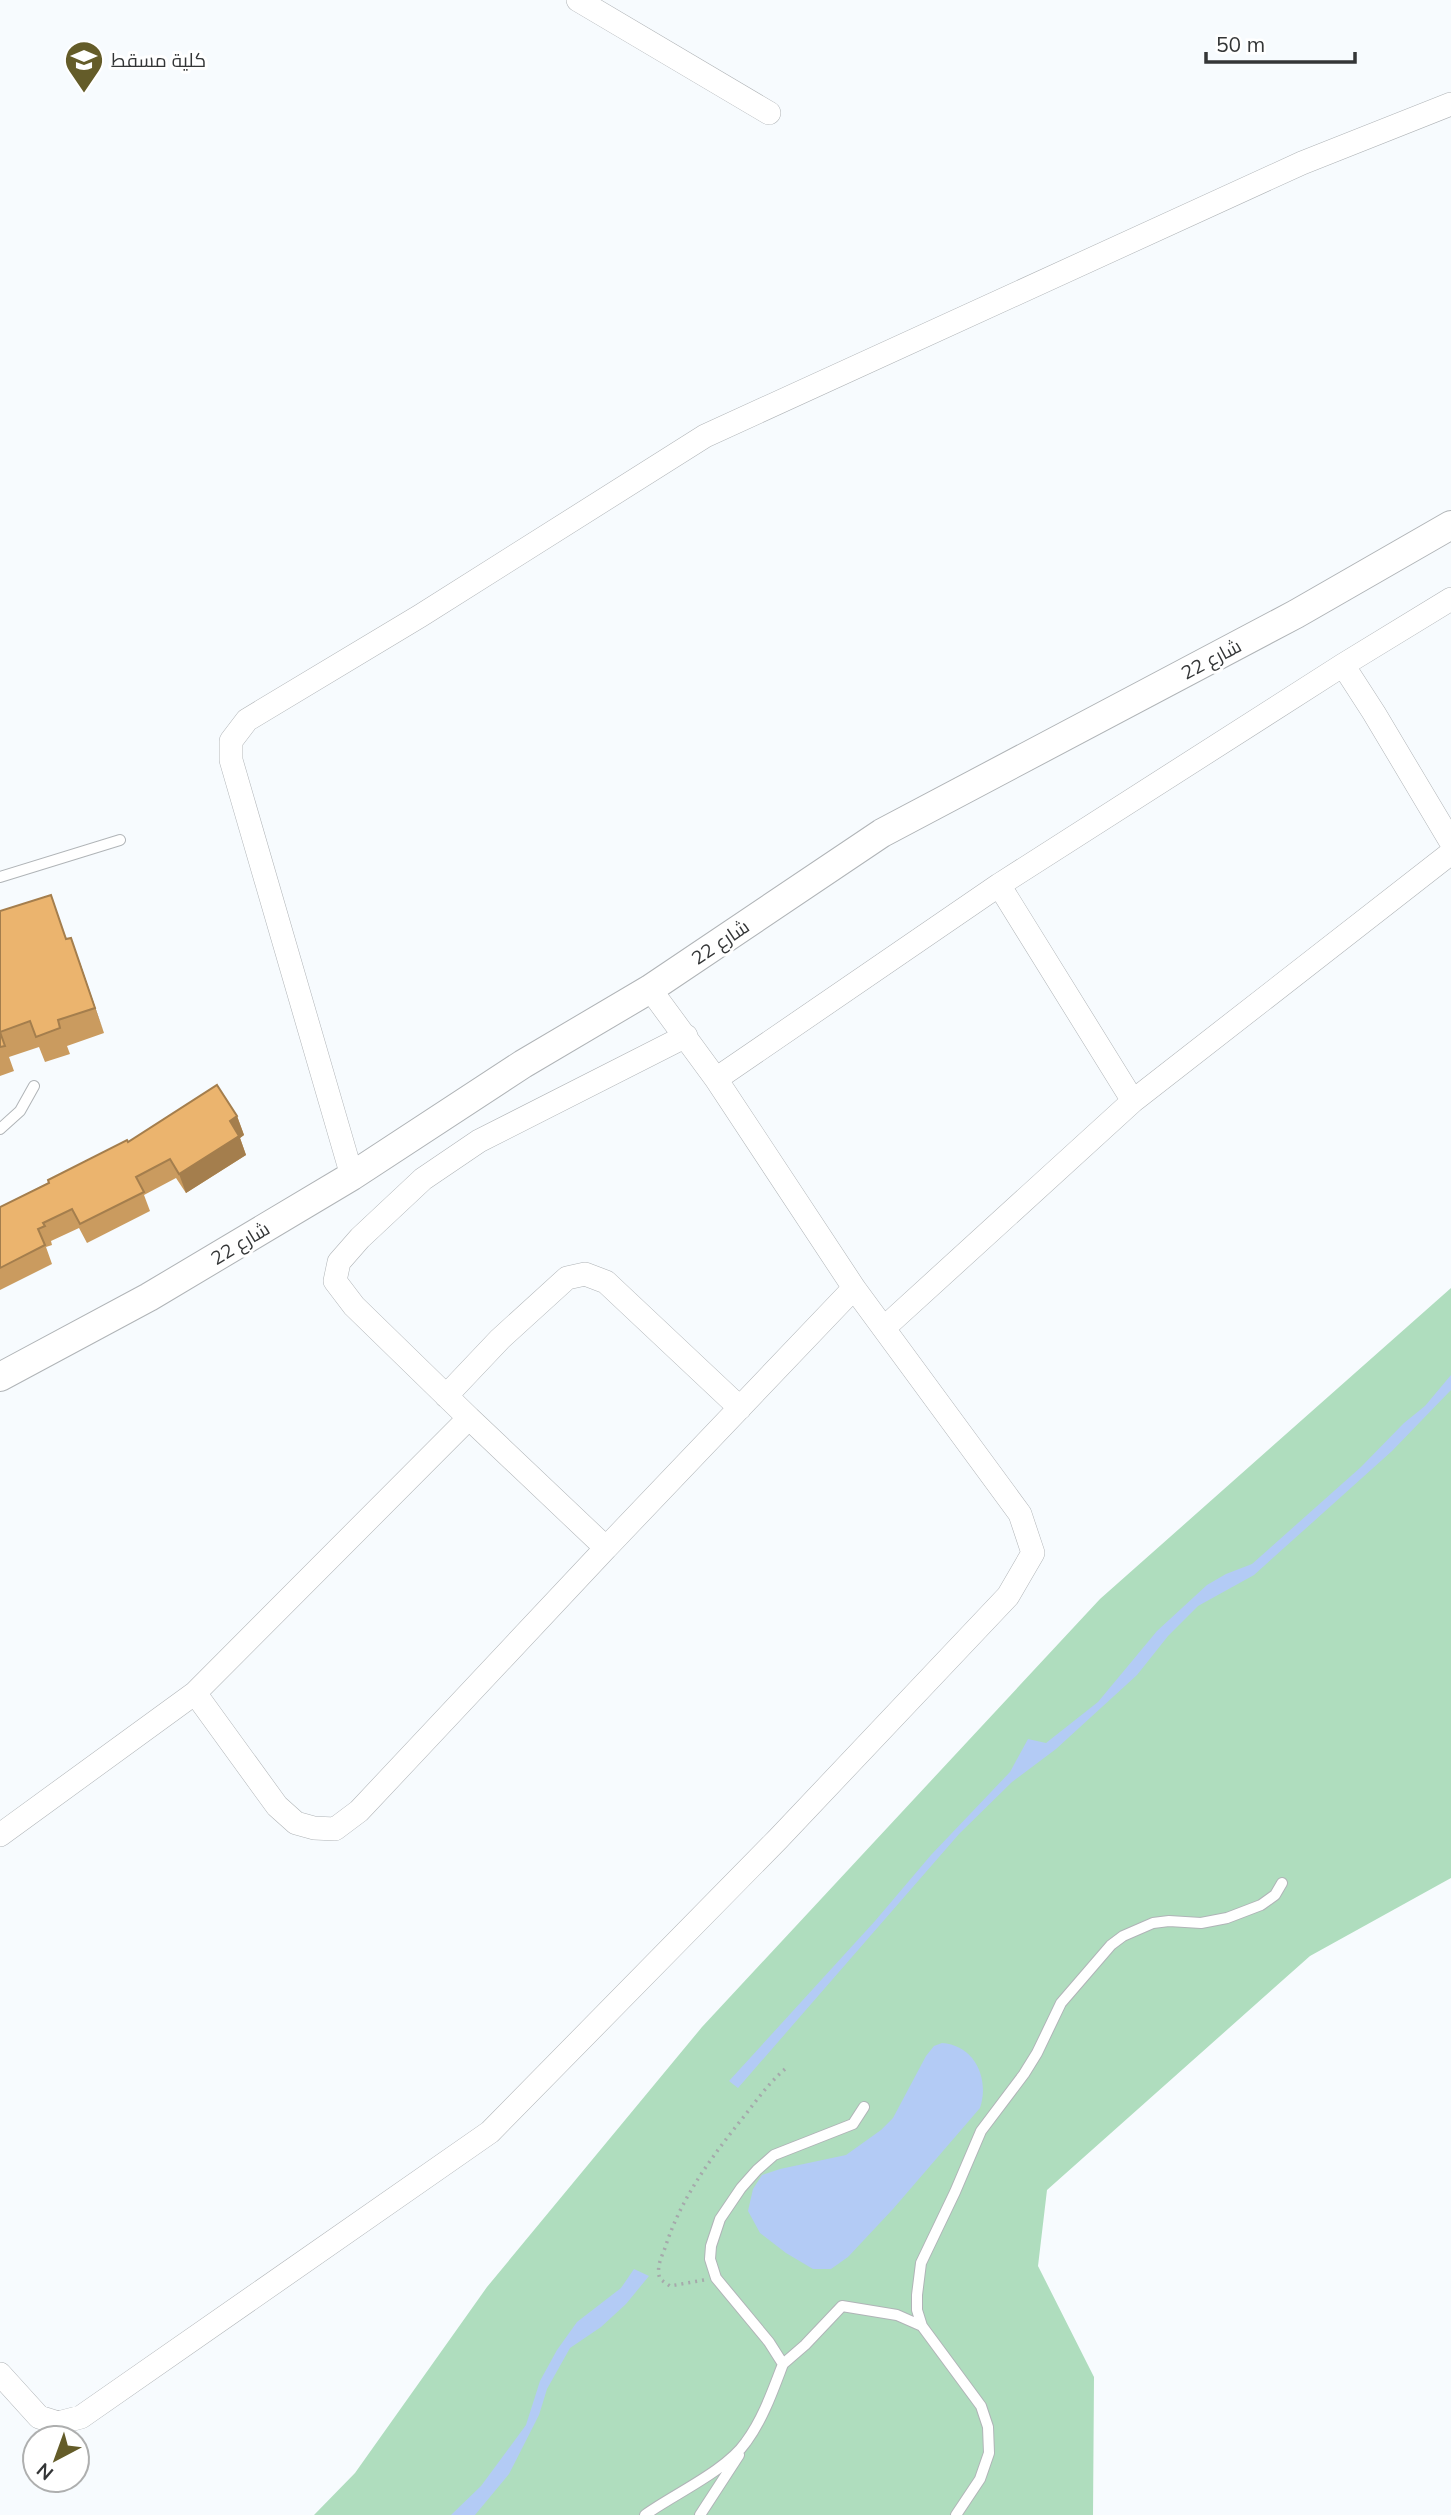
<svg xmlns="http://www.w3.org/2000/svg" width="1451" height="2515" viewBox="0 0 1451 2515" font-family="Mulish,Cairo,sans-serif">
  <rect width="100%" height="100%" fill="#f7fbfe"/>
  <path fill="#afddbe" d="M1451,1288V1878L1310,1956L1047,2190L1038,2266L1094,2377L1093,2515H314L355,2473L487,2287L702,2027L1100,1599Z"/>
  <path fill="#b3cbf5" d="M1451,1375V1390L1392,1451L1254,1575L1198,1606L1168,1636L1137,1675L1056,1749L1012,1782L959,1834L738,2088L729,2081L875,1921L931,1855L1010,1772L1028,1739L1046,1743L1098,1702L1157,1631L1207,1585L1226,1574L1252,1564L1361,1467L1404,1423L1425,1406Z
    M942,2043C974,2045 990,2078 980,2108L893,2209L848,2257L831,2269H813L786,2253L760,2233L748,2211L753,2189L762,2175L780,2169L846,2155L881,2130L893,2118L926,2056L934,2046Z
    M634,2269L649,2276L626,2304L601,2327L570,2348L547,2389L539,2415L509,2474L475,2515H451L481,2486L526,2425L540,2381L557,2350L577,2322L621,2288Z"/>
  <g fill="none" stroke-linecap="round" stroke-linejoin="round">
    <g stroke="#b0b4b7" stroke-width="12">
      <path id="service" d="M0,877L120,840
        M0,1129L20,1111L34,1086
        M783,2364L805,2345L842,2306L897,2315L922,2326
        M645,2515C674,2494 726,2471 746,2442C763,2419 773,2390 783,2364L769,2342L716,2278L710,2259L711,2246L720,2219L741,2188L757,2170L774,2155L853,2124L864,2107
        M700,2515L739,2455
        M956,2515L980,2479L989,2453L988,2427L981,2406L922,2326L917,2310V2295L921,2263L955,2192L981,2131L1024,2074L1037,2053L1061,2003L1111,1945L1123,1936L1153,1923L1169,1921L1201,1923L1227,1918L1261,1905L1275,1895L1282,1883"/>
    </g>
    <g stroke="#b0b4b7" stroke-width="24">
      <path id="minor" d="M578,0L769,113
        M1343,665L1374,713L1451,842
        M999,885L1133,1101
        M716,1079L999,885L1343,665L1451,599
        M352,1176L231,760V741L247,720L420,616L705,436L1302,163L1451,104
        M884,1328L1133,1101L1451,853
        M446,1396L500,1339L567,1278L585,1274L606,1282L740,1408
        M469,1418L354,1306L335,1281L339,1262L360,1238L423,1179L479,1141L686,1036
        M195,1693L277,1806L296,1823L314,1828L335,1829L359,1811L606,1548
        M0,1835L195,1693L469,1418L606,1548L854,1288
        M0,2374L39,2417L58,2423L81,2417L490,2132L778,1839L1008,1596L1033,1553L1020,1514L854,1288L716,1079L650,989"/>
    </g>
    <g stroke="#b0b4b7" stroke-width="30">
      <path id="tertiary" d="M0,1377L149,1297L352,1176L523,1064L650,989L882,833L1296,614L1451,525"/>
    </g>
    <path stroke="#a5a9ab" stroke-width="3.5" stroke-dasharray="2 5" stroke-linecap="butt" d="M704,2280L670,2286L660,2279C656,2268 661,2258 665,2248C681,2197 713,2155 746,2114C758,2098 770,2082 785,2069"/>
    <use href="#service" stroke="#fff" stroke-width="10"/>
    <use href="#minor" stroke="#fff" stroke-width="23"/>
    <use href="#tertiary" stroke="#fff" stroke-width="28"/>
  </g>
  <path fill="#ca9b5f" d="M0,911L67,939L80,963L104,1033L67,1046L70,1054L45,1062L39,1047L9,1057L14,1071L0,1076Z
    M237,1116L244,1135L240,1138L246,1155L186,1193L176,1178L144,1195L150,1211L87,1243L79,1228L51,1241L52,1245L46,1247L52,1264L0,1290V1207L128,1142Z"/>
  <path fill="#a47e4d" d="M71,938L80,963L104,1033L95,1008Z
    M237,1116L244,1135L240,1138L246,1155L186,1193L179,1174L230,1121Z"/>
  <path fill="#ebb46e" stroke="#a47e4d" stroke-width="2" d="M51,895L66,939L71,938L95,1008L58,1020L60,1028L36,1037L30,1021L0,1032V911Z
    M0,1032L5,1046L0,1047Z
    M217,1085L237,1116L230,1121L239,1136L179,1174L170,1159L136,1177L144,1192L80,1224L72,1209L43,1223L45,1226L38,1229L45,1245L0,1268V1207L49,1183L48,1180L127,1140L128,1142Z"/>
  <defs>
    <g id="university-pin" transform="scale(2.0125)"><path d="M0 17L-7.5 6A9.5 9.5 0 1 1 7.5 6Z" fill="#645c29" stroke="#fff"/><path d="M0-5L7-2L0 1L-7-2ZM-4 1L0 2.5L4 1V4Q0 6-4 4Z" fill="#fff"/></g>
  </defs>
  <g fill-rule="evenodd">
    <use href="#university-pin" x="84" y="60"/>
  </g>
  <g text-anchor="middle" dominant-baseline="central" stroke-width="6" stroke-linejoin="round" paint-order="stroke">
    <g font-size="19" fill="#343637" stroke="#fff" text-anchor="start">
      <text x="111" y="60">كلية مسقط</text>
    </g>
    <g font-size="19" fill="#343637" stroke="#fff">
      <text transform="translate(1211 659) rotate(-28)">شارع 22</text>
      <text transform="translate(720 942) rotate(-34)">شارع 22</text>
      <text transform="translate(240 1243) rotate(-31)">شارع 22</text>
    </g>
  </g>
  <g transform="translate(56 2459) rotate(221)"><circle r="33" fill="#ffffff" stroke="#aeafaf" stroke-width="2"/>
  <path d="M0-5L12 26L0 18L-12 26Z" fill="#645c29"/>
  <text y="-10" font-size="19" font-weight="bold" text-anchor="middle" fill="#343637">N</text>
  </g>
  <path d="M1206 52v10h149v-10" fill="none" stroke="#343637" stroke-width="3.5"/>
  <text x="1216" y="52" font-size="21" fill="#343637" stroke="#ffffff" stroke-width="5" paint-order="stroke">50 m</text>
</svg>
